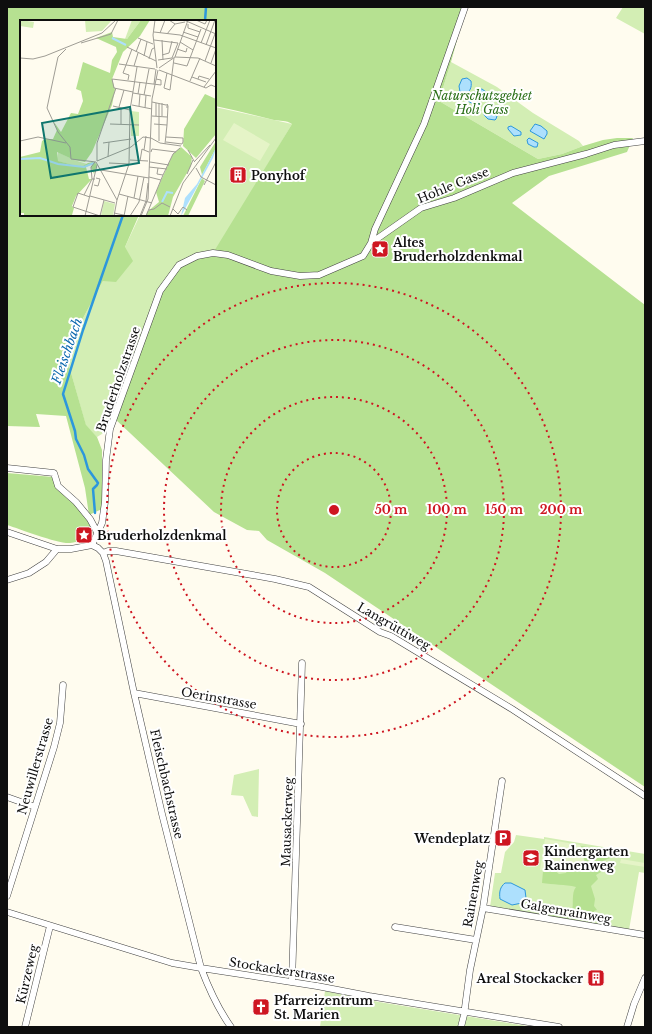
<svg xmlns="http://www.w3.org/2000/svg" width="652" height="1034" viewBox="0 0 652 1034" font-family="'Libre Baskerville',serif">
  <rect width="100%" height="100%" fill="#fffcef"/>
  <path fill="#d3eeb4" d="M623,7H640L645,9V34L616,18Z
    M451,62L497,87L533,113L579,141L583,146L562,154L538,159L439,101Z
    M215,107L292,124L110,429L97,437L86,426L68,362L82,320L103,281L125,247L140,215H215Z
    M259,769L258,817L252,816L243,796L231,795L234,775Z
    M516,835L544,839V837L645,854V873L639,872L629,930L490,907L495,873H501L505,852L514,842Z
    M325,991L379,1002L533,1027H320Z"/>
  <path fill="#b6e191" d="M7,7H466L451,62L439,101L538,159L562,154L583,146L603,140L617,138H633L627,152L549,176L512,203L645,305V787L325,573L267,540L259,531L247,530L214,512L114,418L160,291L179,265L213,253L292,124C286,120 280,121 274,120C254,115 235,110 215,106V21H21V215H139L125,247L133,261L116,282L103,281L82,320L68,362L86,425L97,437L102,450V509L89,515L85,488L66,416L36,414L40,427L7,426Z
    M7,473L53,477L89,520L93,533C86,538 79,542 70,543C58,544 20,529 7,525Z
    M581,846L618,852L615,856L598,863L601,872L596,875L598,879L591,886L595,899L594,906L597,910L594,911V919C577,922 554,918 539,910L541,905L556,910L572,911C574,904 571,893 576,887C565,884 553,885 542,883L543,871L553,869L559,874L566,873L568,869L578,870L585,862Z"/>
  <path fill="#e5f4c7" d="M234,123L270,144L260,161L223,140Z
    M545,839L580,845L584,861L580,867L540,870Z
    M621,859L645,863V867L620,863Z"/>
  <path fill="#ade0fd" stroke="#2c97dc" d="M467,78L471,81C472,88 470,91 465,95L460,92L459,86L462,79Z
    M482,89L486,92V98L478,102L480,106H476L468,101L467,98L473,95L476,90Z
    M487,111L497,116L496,119L495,120L488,119L484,115V112Z
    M535,124L541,126L547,131V134L544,139L530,131Z
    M511,126L521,132V135L514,136L508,129V127Z
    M529,138L538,143L537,147H534L528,144L527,140Z
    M505,883H511L525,890L526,898L522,903L512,905L500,899C499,892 500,887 505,883Z"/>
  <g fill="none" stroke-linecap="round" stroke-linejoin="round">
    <path stroke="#2c97dc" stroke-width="2.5" d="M205,21L206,7
      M95,513L93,489L97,485L98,483L88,469L84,455L76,439L75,431L63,394L83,330L123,215"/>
    <g stroke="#414141" stroke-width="7">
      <path id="minor" d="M371,243L375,229L424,124L465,7
        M7,468L54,473L58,486L76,502L90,519L97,532
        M7,532L57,549H71L92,545L98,548L103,553L106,561L134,693L162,814L201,968C209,989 218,1009 231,1027
        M92,545L102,523L105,502L106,460L110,429L160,291L179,265L197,256L213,253L228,255L271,271L300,276L319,275L363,256L371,243L421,208L454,198L513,173L586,154L614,145L645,141
        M103,553L108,551H116L275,579L309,587L380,632L391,636L512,709L645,796
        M7,580L29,573L46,562L57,549
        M134,693L301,724
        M7,797L35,807
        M7,896L54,747L60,723L63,685
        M483,908L645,935
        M7,912L172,963L201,968L317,986L369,996L559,1027
        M395,927L476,940
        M292,982L302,663
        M25,1027L50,926
        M461,1027L464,1015L470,970L483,908L502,781
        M627,1027L634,1004L645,978"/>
    </g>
    <use href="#minor" stroke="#fff" stroke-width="6"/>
  </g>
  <g fill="none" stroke="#ce1621" stroke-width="2" stroke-dasharray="2 4">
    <circle cx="334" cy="510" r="57"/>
    <circle cx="334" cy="510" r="113"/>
    <circle cx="334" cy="510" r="170"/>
    <circle cx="334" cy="510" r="227"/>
  </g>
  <defs>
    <g id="building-square" transform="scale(0.9)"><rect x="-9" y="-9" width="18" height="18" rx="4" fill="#ce1621" stroke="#fff"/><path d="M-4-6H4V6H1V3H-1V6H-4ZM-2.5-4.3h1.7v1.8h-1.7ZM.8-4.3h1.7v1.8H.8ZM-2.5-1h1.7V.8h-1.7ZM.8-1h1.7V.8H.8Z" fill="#fff"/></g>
    <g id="sight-square" transform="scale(0.9)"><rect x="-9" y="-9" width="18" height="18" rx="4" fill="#ce1621" stroke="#fff"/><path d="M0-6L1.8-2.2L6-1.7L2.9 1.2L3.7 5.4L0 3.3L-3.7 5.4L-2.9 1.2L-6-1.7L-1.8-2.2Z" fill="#fff"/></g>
    <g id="parking-square" transform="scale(0.9)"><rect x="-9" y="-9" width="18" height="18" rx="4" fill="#ce1621" stroke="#fff"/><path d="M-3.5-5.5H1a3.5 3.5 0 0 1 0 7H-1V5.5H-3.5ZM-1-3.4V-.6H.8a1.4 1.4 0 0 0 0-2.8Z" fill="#fff"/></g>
    <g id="school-square" transform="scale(0.9)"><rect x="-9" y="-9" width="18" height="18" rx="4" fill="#ce1621" stroke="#fff"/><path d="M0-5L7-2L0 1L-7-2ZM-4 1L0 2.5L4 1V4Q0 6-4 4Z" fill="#fff"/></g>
    <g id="church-square" transform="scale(0.9)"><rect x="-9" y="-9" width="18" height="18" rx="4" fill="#ce1621" stroke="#fff"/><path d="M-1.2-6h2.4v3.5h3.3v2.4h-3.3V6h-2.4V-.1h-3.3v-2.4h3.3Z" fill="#fff"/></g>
  </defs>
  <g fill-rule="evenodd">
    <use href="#building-square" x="238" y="175"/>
    <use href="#sight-square" x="380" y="249"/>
    <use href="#sight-square" x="84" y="535"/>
    <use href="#parking-square" x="503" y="838"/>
    <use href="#school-square" x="531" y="858"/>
    <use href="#building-square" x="596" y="978"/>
    <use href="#church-square" x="261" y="1007"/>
  </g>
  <g text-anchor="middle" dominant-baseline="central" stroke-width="4" stroke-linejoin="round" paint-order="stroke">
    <g font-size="12" font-style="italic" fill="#296e17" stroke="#fff">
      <text x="482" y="95">Naturschutzgebiet<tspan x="482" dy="14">Holi Gass</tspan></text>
    </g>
    <g font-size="12" font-weight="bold" fill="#0e0e0e" stroke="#fff" text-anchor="start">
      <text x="251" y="175">Ponyhof</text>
      <text x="393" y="242">Altes<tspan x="393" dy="14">Bruderholzdenkmal</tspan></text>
      <text x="97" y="535">Bruderholzdenkmal</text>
      <text x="490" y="838" text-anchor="end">Wendeplatz</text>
      <text x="544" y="851">Kindergarten<tspan x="544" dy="14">Rainenweg</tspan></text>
      <text x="583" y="978" text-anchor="end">Areal Stockacker</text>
      <text x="274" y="1000">Pfarreizentrum<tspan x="274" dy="14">St. Marien</tspan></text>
    </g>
    <g font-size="12" fill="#0e0e0e" stroke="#fff">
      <text transform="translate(453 185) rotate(-22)">Hohle Gasse</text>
      <text transform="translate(118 379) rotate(-71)">Bruderholzstrasse</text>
      <text transform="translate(394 626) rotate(30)">Langrüttiweg</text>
      <text transform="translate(219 698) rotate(10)">Oerinstrasse</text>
      <text transform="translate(35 766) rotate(-74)">Neuwillerstrasse</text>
      <text transform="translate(167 784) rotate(77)">Fleischbachstrasse</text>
      <text transform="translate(287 822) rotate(-88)">Mausackerweg</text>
      <text transform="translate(473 894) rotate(-80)">Rainenweg</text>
      <text transform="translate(566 911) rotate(10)">Galgenrainweg</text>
      <text transform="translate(282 970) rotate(9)">Stockackerstrasse</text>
      <text transform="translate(27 974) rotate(-77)">Kürzeweg</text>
    </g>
    <g font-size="13" font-style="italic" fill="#0967ae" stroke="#fff">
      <text transform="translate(67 351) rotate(-71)">Fleischbach</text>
    </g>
  </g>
  <g transform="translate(20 20)">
    <rect width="196" height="196" fill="#fffcef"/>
    <path d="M0,0L14,2L13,8L0,6ZM65,0H92L82,11L66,12ZM112,0H121L107,19H105ZM111,91L119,92V116H111ZM38,132L54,140L67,144L61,147L37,141ZM84,181L95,184L93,196H81Z" fill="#d3eeb4"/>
    <path d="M121,0H130L120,16L103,32L92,59L95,70L92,85L72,132L65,142L54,140L37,132L38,141L61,147L68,143L73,142L77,144L74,154L71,147L74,143L66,147L69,159H72L56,176L52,186L54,188L52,195L4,196V193H0V137L20,132L22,121L25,119H33L37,110L34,102L41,112L51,93L58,94L63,81L61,71L56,69L63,42L90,53L92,40L97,32L96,27L76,18L92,12L93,17L107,19ZM185,74L196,79V114L176,138L163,126L164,109ZM196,121V128L182,155L180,147ZM161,127L172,137L171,146L153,177L148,196H126L127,192L139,182L136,172L153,134ZM182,158L185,161L168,196H163Z" fill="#b6e191"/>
    <path d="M196,128L193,138L161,196L165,178L177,164Z" fill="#ade0fd"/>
    <path fill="none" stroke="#ade0fd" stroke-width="2" d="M92,18L106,25M0,139L20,138L38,144L64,147L74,143M142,182L147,172L153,173"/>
    <path fill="none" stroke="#9f9d95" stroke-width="1" d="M135,0L133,15L137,48M149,0L155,4L165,2M164,0L196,14M176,0L185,4L187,0M168,4V8L180,12M134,12L160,15L196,28M163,12L178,17M140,13L145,0M147,14L155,4M118,18L133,24M134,20L158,23M142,20L143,40M160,22L173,30M61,23L91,14L98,0M181,23L190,0M186,25L195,0M107,27L136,41M46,29L38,37L27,88L38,112L50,127L51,139L76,142M157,29L166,32L167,28M116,32L121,19M142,35L149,33L152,21M124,36L127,22M155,37L178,38L196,46M0,38L13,39L25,36L82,13L96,0M129,39L132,29L134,28M138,40L152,38L158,23M185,41L196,11M154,43L167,46L181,9M191,43L196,29M99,44L135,49M114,46L118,33M139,48L155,37L168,0M139,50L186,68L191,65L196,67M147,53L144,68L150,70L154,38M172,57L186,62M178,59L179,56L189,59M108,60L109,55L103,53L112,29M170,61L180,38M134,64L136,49M184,67L196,51M113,72L94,68L92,59L141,65V60L136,59M113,73L131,76M118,74L120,62M124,75L129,49M132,82L146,85M112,85L132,89M93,86L110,90M119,86L120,74M99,87L104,70M101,88V104M125,88L126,75M132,96L147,97M136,96V83M142,96V83M90,104L119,105M134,104L147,105M126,116L124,130L129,132M131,118L140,123L161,126M0,121L18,117L46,123M139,121V83M146,122L162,124L163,122V118L146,117M83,123L111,119M145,124L147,105L148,86L147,84V88M168,130L174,141M131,132L132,129L156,132M88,137L89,122M110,140L128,141M77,141V123L96,68M77,141L111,127L123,117L131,118M120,141L122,129L124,130M76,142L97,180L94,196M130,142L149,145M174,142L190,125M89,143L109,144M129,147L147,149M138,148L137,154L143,155M176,148L181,157L196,165M81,150L129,158M167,154L173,140M129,157L141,160M72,159L71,147L75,142M74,165L78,166L80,159L76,158M184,165L196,142M99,174L132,183M64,175L72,159H75M70,176L95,183M70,177L58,173L53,187L80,196M114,178L118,156M97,180L109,144L110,90L117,47M153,189L158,194L163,187L167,190M129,190L134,189L142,183L150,187M94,193L108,196M65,196L77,145M80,196L84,180M104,196L108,176M110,196L119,182L124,157M120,196L126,181L128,163M121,196L128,179L132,79L138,50M126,196L143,155L153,134L160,128M150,196L163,163L196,118"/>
    <path fill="#0f766e" fill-opacity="0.15" stroke="#0f766e" stroke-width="2" d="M110,87L119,143L31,158L22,103Z"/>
    <rect width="196" height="196" fill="none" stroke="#0e0e0e" stroke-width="2"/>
  </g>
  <circle cx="334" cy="510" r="6" fill="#ce1621" stroke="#fff" stroke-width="2"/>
  <g font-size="12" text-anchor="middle" font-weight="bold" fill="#ce1621" stroke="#fff" stroke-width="4" stroke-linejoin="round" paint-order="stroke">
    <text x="391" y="514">50 m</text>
    <text x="447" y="514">100 m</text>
    <text x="504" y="514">150 m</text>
    <text x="561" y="514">200 m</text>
  </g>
  <rect width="652" height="1034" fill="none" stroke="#0e0e0e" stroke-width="16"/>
</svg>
